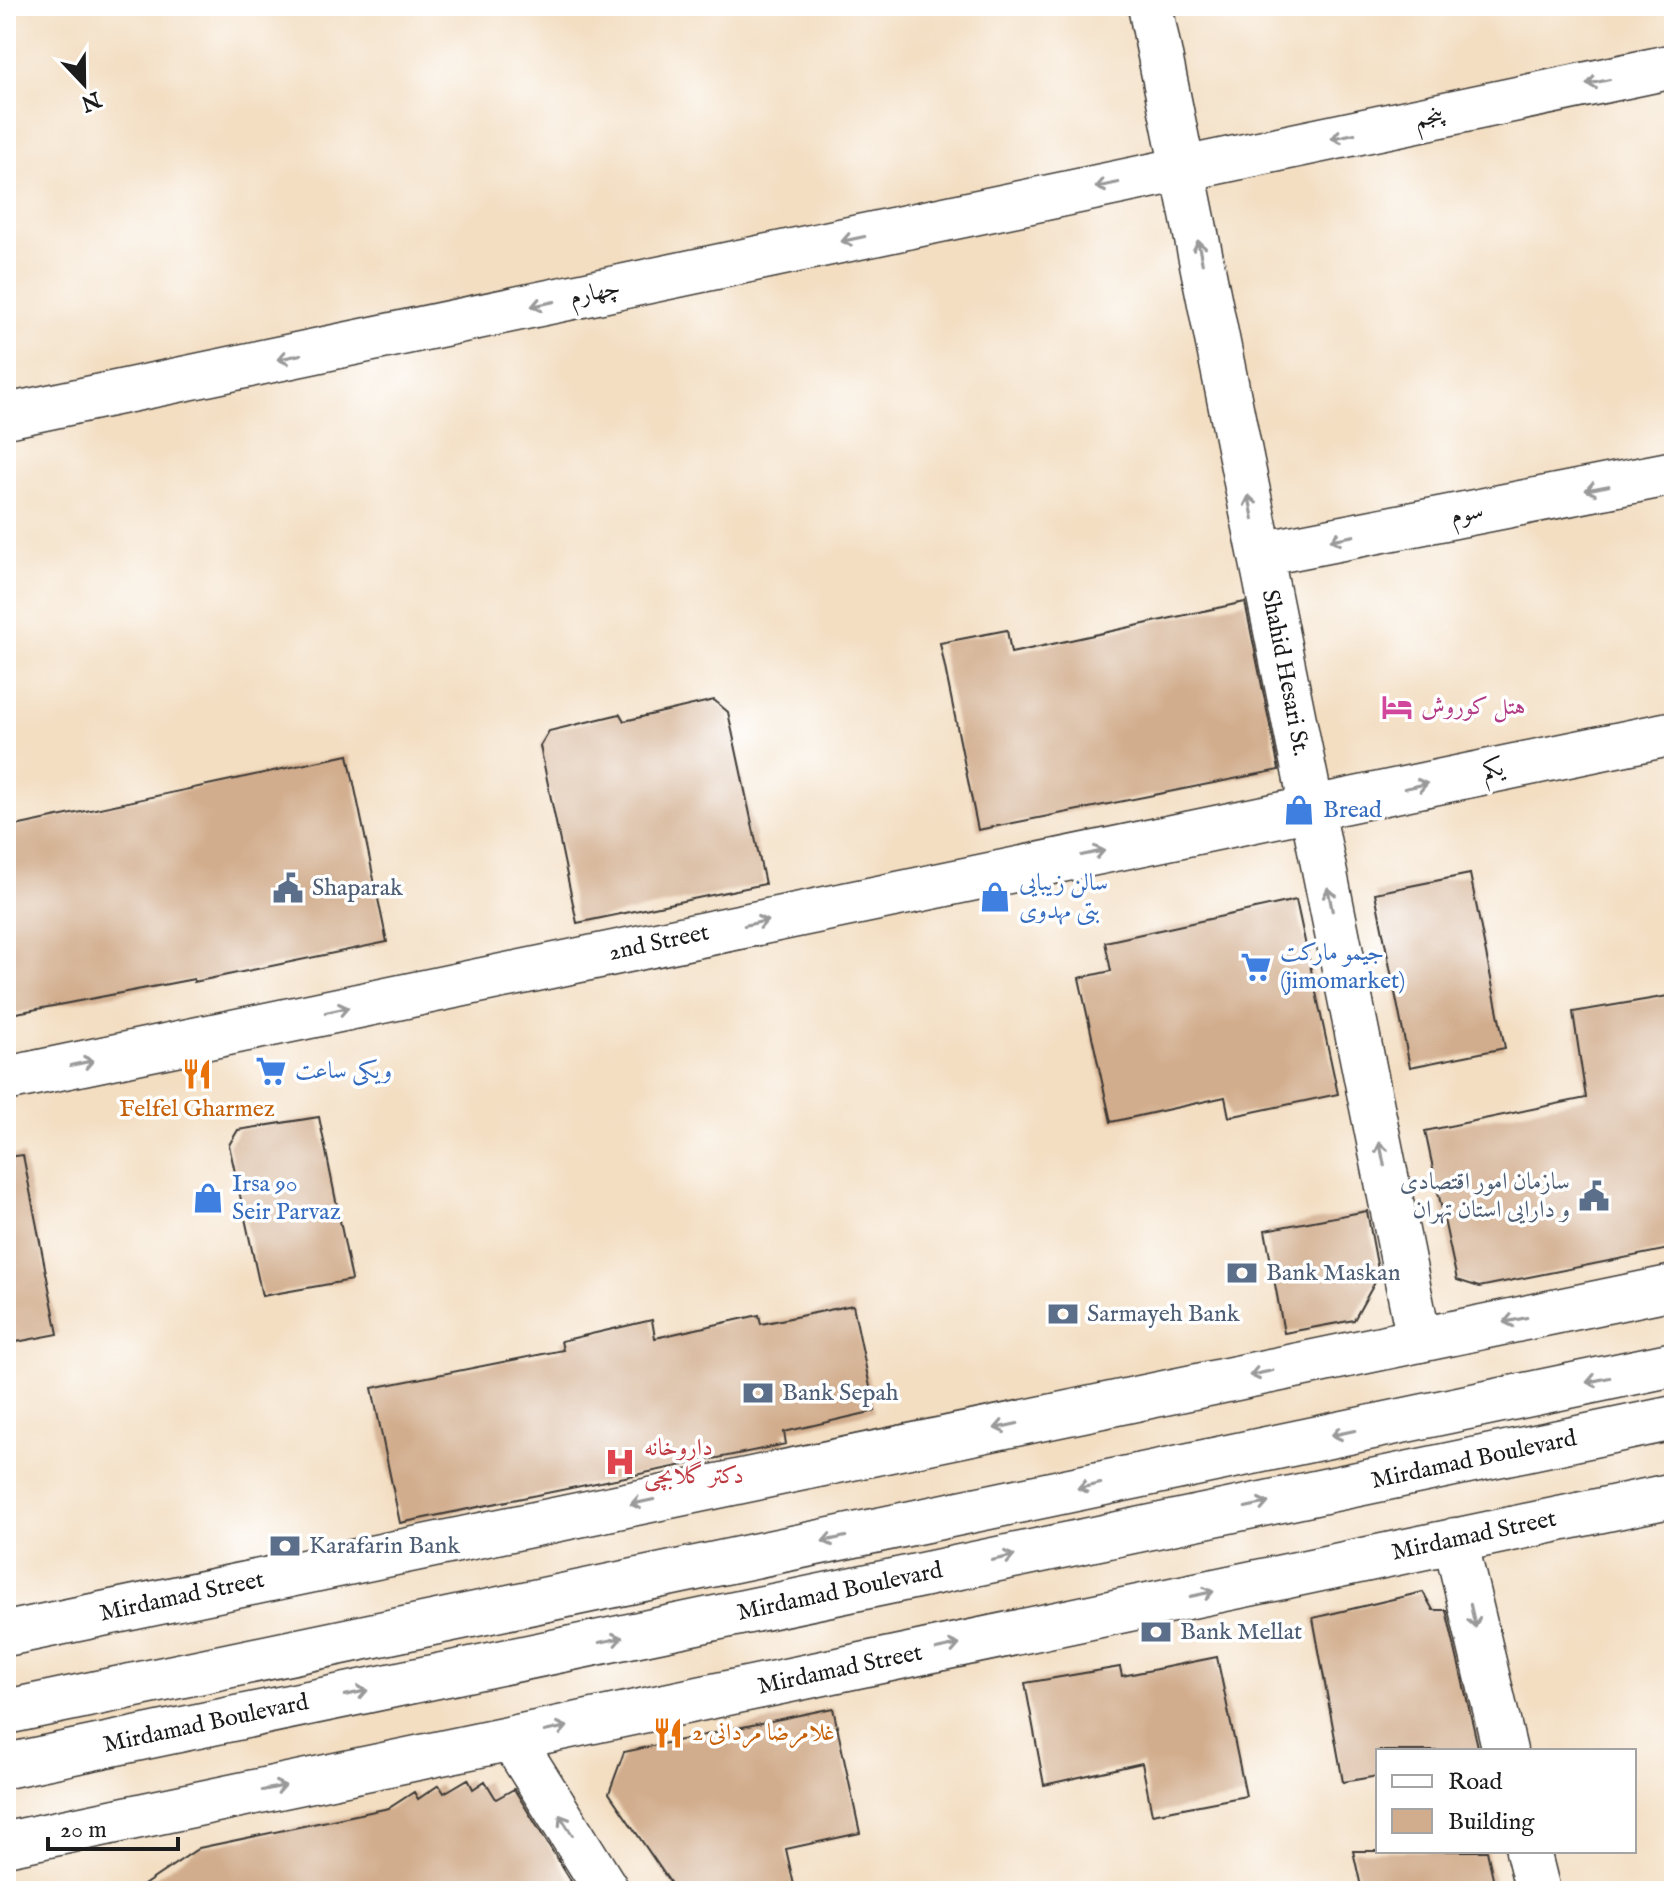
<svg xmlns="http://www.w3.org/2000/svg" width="1680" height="1897" viewBox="0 0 1680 1897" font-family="'IM FELL English',Amiri,serif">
  <rect width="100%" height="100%" fill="#fff"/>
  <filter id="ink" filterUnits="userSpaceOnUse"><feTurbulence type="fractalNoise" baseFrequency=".0125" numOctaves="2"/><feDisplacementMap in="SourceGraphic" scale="16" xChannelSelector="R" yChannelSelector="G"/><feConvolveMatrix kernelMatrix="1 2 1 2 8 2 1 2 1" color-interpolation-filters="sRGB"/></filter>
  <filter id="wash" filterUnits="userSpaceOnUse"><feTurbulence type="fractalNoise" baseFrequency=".006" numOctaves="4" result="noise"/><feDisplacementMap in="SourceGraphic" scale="32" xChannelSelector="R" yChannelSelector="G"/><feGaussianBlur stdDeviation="1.8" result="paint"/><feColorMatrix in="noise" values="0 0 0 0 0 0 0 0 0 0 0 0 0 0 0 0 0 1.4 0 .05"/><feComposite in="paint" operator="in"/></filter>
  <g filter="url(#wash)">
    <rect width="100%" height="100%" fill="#f3dec2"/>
    <g id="blocks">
      <path fill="#d2ad8d" d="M1245,602L1279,770L978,830L940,643L1007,630L1011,653Z
        M714,700L728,712L765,884L577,923L540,746L549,731L620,714L624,721Z
        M348,755L387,942L194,982V979L6,1015V828Z
        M1470,874L1505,1048L1410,1067L1375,893Z
        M1296,900L1338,1094L1229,1117L1225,1097L1111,1122L1079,978L1111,971L1105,942Z
        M1674,995V1248L1479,1287L1457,1280L1425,1131L1586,1098L1573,1012Z
        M319,1117L352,1280L262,1296L229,1145L238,1130Z
        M23,1155L58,1334L6,1344V1157Z
        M1367,1211L1379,1275L1354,1320L1284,1333L1265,1230Z
        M853,1305L875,1411L784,1432L786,1444L400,1523L372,1388L563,1350L561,1341L652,1320L655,1338L759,1315L761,1324Z
        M1423,1592L1433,1610H1446L1479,1751H1378V1776L1343,1782L1313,1618Z
        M1217,1657L1246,1796L1152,1814L1142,1763L1044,1785L1025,1683L1120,1667L1122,1676Z
        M833,1708L860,1833L786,1849L794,1885L764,1891H676L609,1793L624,1752Z
        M468,1779L473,1789L485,1781L496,1799L514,1789L571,1881L558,1891H135L199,1848L389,1808L414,1792L418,1799L439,1785L444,1793Z
        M1353,1851H1487L1496,1891H1362Z"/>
    </g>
  </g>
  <g filter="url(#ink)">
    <use href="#blocks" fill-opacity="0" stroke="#3c3935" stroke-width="2"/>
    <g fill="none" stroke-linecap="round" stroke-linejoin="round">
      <g stroke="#3c3935" stroke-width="47">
        <path id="street" d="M1150,6L1419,1340
          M6,416L1674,66
          M1261,554L1674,473
          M6,1079L1674,733
          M512,1739L607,1891"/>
      </g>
      <g stroke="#3c3935" stroke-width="47">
        <path id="secondary" d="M1455,1540L1505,1751
          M6,1634L1674,1287
          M6,1712L1674,1364
          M6,1766L1674,1418
          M6,1844L1674,1495
          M1528,1851L1538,1891"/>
      </g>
      <use href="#street" stroke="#fff" stroke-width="44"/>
      <use href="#secondary" stroke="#fff" stroke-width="44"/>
    </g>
    <defs><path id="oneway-shaft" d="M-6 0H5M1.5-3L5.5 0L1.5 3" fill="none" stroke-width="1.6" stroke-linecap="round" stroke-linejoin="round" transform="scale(2)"/></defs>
    <g stroke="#999">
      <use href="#oneway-shaft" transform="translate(1598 82) rotate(168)"/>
      <use href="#oneway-shaft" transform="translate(1343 136) rotate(168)"/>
      <use href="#oneway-shaft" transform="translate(1107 185) rotate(168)"/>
      <use href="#oneway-shaft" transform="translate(853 239) rotate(168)"/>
      <use href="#oneway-shaft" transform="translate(1200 252) rotate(-101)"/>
      <use href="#oneway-shaft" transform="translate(543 304) rotate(168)"/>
      <use href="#oneway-shaft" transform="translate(289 357) rotate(168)"/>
      <use href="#oneway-shaft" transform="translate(1597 488) rotate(169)"/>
      <use href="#oneway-shaft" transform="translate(1251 507) rotate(-101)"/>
      <use href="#oneway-shaft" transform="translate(1342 538) rotate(169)"/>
      <use href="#oneway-shaft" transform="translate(1416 786) rotate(-12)"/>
      <use href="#oneway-shaft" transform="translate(1093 853) rotate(-12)"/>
      <use href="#oneway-shaft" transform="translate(1330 899) rotate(-101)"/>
      <use href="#oneway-shaft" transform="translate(756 923) rotate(-12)"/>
      <use href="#oneway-shaft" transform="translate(337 1010) rotate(-12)"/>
      <use href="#oneway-shaft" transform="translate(82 1063) rotate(-12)"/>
      <use href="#oneway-shaft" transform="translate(1382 1154) rotate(-101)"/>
      <use href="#oneway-shaft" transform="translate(1515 1320) rotate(168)"/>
      <use href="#oneway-shaft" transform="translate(1261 1373) rotate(168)"/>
      <use href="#oneway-shaft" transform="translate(1598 1380) rotate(168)"/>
      <use href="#oneway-shaft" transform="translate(1006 1426) rotate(168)"/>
      <use href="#oneway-shaft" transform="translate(1343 1433) rotate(168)"/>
      <use href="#oneway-shaft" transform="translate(1089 1486) rotate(168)"/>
      <use href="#oneway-shaft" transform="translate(642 1502) rotate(168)"/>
      <use href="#oneway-shaft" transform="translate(1257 1505) rotate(-12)"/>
      <use href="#oneway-shaft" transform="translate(834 1539) rotate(168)"/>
      <use href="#oneway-shaft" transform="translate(1003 1558) rotate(-12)"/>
      <use href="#oneway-shaft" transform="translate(1202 1594) rotate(-12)"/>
      <use href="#oneway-shaft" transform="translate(1473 1616) rotate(77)"/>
      <use href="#oneway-shaft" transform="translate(611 1640) rotate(-12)"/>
      <use href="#oneway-shaft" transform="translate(948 1647) rotate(-12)"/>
      <use href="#oneway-shaft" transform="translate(356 1693) rotate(-12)"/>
      <use href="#oneway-shaft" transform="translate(556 1729) rotate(-12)"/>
      <use href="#oneway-shaft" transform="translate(274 1788) rotate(-12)"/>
      <use href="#oneway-shaft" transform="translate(566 1825) rotate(-122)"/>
    </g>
  </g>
  <defs>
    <g id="hotel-bare" transform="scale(2.4)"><path d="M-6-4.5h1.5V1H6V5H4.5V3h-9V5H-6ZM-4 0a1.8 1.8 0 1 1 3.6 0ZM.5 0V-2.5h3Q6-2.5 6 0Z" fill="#d1479c" stroke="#fff" stroke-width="2.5" paint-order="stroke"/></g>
    <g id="shop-bare" transform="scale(2.4)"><path d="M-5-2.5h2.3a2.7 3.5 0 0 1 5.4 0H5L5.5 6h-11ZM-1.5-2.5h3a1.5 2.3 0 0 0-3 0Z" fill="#3f7fe0" stroke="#fff" stroke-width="2.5" paint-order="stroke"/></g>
    <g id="civic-bare" transform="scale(2.4)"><path d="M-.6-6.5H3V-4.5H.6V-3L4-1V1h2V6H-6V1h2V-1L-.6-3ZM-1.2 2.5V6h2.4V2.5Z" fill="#5c6f8a" stroke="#fff" stroke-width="2.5" paint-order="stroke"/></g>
    <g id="supermarket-bare" transform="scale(2.4)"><path d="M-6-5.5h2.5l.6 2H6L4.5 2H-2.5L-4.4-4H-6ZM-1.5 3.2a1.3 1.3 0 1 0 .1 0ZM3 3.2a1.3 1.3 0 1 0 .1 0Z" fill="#3f7fe0" stroke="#fff" stroke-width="2.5" paint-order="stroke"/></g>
    <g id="restaurant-bare" transform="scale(2.4)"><path d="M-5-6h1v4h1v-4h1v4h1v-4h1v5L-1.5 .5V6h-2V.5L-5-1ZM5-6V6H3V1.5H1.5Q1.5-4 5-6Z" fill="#e8710a" stroke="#fff" stroke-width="2.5" paint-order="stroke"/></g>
    <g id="bank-bare" transform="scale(2.4)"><path d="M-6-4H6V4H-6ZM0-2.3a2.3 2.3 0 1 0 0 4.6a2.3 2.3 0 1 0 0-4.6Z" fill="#5c6f8a" stroke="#fff" stroke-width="2.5" paint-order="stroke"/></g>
    <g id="hospital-bare" transform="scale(2.4)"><path d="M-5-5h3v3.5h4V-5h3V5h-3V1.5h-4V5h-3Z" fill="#e0444e" stroke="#fff" stroke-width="2.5" paint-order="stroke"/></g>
  </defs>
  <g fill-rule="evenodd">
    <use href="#hotel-bare" x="1397" y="707"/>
    <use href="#shop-bare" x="1299" y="810"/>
    <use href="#civic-bare" x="288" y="888"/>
    <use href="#shop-bare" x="995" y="897"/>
    <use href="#supermarket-bare" x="1256" y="967"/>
    <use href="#supermarket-bare" x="271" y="1071"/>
    <use href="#restaurant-bare" x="197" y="1074"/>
    <use href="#civic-bare" x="1594" y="1196"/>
    <use href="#shop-bare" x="208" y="1198"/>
    <use href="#bank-bare" x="1242" y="1273"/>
    <use href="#bank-bare" x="1063" y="1314"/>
    <use href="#bank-bare" x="758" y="1393"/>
    <use href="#hospital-bare" x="620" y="1462"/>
    <use href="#bank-bare" x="285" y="1546"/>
    <use href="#bank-bare" x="1156" y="1632"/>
    <use href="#restaurant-bare" x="668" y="1733"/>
  </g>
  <g text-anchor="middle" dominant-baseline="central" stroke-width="7" stroke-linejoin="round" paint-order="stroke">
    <g font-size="24" fill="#1c1c1c" stroke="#fff">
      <text transform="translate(1429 118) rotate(-12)">پنجم</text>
      <text transform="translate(595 293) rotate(-12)">چهارم</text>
      <text transform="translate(1467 514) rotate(-11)">سوم</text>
      <text transform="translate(1285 673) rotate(79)">Shahid Hesari St.</text>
      <text transform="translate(1493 770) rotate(-12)">یکم</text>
      <text transform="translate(659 943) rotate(-12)">2nd Street</text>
      <text transform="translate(1474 1460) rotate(-12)">Mirdamad Boulevard</text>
      <text transform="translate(1474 1536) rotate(-12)">Mirdamad Street</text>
      <text transform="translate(840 1592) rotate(-12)">Mirdamad Boulevard</text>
      <text transform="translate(182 1597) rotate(-12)">Mirdamad Street</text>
      <text transform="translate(840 1670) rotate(-12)">Mirdamad Street</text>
      <text transform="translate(206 1724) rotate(-12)">Mirdamad Boulevard</text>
    </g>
    <g font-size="24" fill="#b23c85" stroke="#fff" text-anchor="start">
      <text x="1421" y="707">هتل کوروش</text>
    </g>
    <g font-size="24" fill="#366cbe" stroke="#fff" text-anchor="start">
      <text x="1323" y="810">Bread</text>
      <text x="1019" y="883">سالن زیبایی<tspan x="1019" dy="28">بتی مهدوی</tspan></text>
      <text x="1280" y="953">جیمو مارکت<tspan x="1280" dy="28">(jimomarket)</tspan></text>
      <text x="295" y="1071">ویکی ساعت</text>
      <text x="232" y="1184">Irsa 90<tspan x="232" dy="28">Seir Parvaz</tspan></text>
    </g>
    <g font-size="24" fill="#4e5e75" stroke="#fff" text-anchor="start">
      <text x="312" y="888">Shaparak</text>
      <text x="1570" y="1182" text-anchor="end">سازمان امور اقتصادی<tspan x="1570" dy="28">و دارایی استان تهران</tspan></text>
      <text x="1266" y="1273">Bank Maskan</text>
      <text x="1087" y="1314">Sarmayeh Bank</text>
      <text x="782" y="1393">Bank Sepah</text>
      <text x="309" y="1546">Karafarin Bank</text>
      <text x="1180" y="1632">Bank Mellat</text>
    </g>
    <g font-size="24" fill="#c56008" stroke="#fff">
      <text x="197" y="1109">Felfel Gharmez</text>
      <text x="692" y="1733" text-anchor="start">غلامرضا مردانی 2</text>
    </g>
    <g font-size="24" fill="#be3a42" stroke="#fff" text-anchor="start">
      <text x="644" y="1448">داروخانه<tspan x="644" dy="28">دکتر گلابچی</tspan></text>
    </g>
  </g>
  <rect width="1680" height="1897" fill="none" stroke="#fff" stroke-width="32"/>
  <rect x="1376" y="1749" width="260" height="104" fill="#ffffff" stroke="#a4a4a4" stroke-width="2"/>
  <rect x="1392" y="1775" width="40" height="12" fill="#ffffff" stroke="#a4a4a4" stroke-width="2"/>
  <text x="1448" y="1789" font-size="24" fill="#1c1c1c">Road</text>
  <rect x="1392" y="1809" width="40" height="24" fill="#d2ad8d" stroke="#a4a4a4" stroke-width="2"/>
  <text x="1448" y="1829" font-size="24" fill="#1c1c1c">Building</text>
  <g transform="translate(84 84) rotate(158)" stroke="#ffffff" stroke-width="6" paint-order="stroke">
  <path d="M0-6L14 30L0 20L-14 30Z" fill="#1c1c1c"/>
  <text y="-12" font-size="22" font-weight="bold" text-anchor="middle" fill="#1c1c1c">N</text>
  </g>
  <path d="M48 1837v12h130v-12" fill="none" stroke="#1c1c1c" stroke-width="4"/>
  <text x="60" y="1837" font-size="24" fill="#1c1c1c" stroke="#ffffff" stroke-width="6" paint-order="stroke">20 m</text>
</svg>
